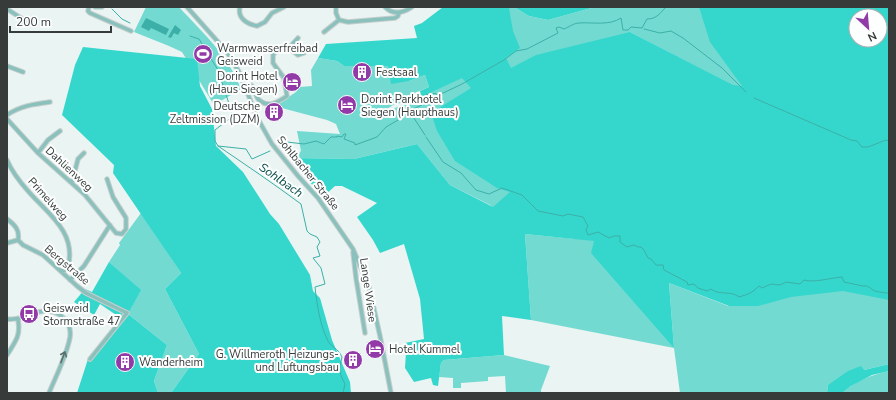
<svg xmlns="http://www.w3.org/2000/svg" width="896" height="400" viewBox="0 0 896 400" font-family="'Nunito Sans',sans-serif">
  <rect width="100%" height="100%" fill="#eaf4f2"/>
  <path fill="#73dad1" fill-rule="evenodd" d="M146,7H179C202,32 229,56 241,89L214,105L182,52L169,46L134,32Z
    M512,7H514L529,16L548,20L595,7H719L765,107L726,82L630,32L889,279V364L864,370L828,385L827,393H680L674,348L531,320L525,234L577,239L514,225L490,205L450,185L417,144L354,159L294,158L301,151L297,131L340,134L336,124L327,120L278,107V104L296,92L300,87L312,86L311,70L318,58L337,61L344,66H388L409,81L425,75L429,87L410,95L404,102L393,105L383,112H387L430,91L509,8ZM622,252L735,305L728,306L669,283L674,348Z
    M141,213L181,273L165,289L199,354L171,393H158L154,381L167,345L128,314L140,290L109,262L120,245L119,243Z
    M504,355L550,366L541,390V393H506L505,376L488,377V381L461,383V388H453V378L439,377L441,363L444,360Z
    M889,371V393H842C856,381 871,375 889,371Z"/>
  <path fill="#35d7cd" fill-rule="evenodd" d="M443,7H512L509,8L513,31L520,48L506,58L511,68L536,55L630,32L733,85L742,86L710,42L699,7H889V300L843,291L791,297L758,306H729L669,283L674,348L591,253L594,241L525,234L531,320L502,316L504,355L444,360L441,363L438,386L433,385L431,378L414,382L405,368L406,352L405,343L424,339L420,299L404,244L380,253L373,240L357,217L377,203L342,186H335L323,197L308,180L294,158L354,159L417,144L450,185L493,207L510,192L497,188L455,161L437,131L431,113L471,88L462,78L421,97L420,91L429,87L425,75L409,81L391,84L388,66H344L337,61L318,58L326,44L417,38L414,26L422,23ZM856,16H880V40H856Z
    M514,7H595L548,20L529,16Z
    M83,47L197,59L200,86L212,109L216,146L243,172L270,214L279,224L310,275L313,291L320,298L332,340L350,382L351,393H171L199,354L165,289L181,273L113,173L114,165L62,115L75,65Z
    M109,262L141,290L128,314L167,345L154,381L158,393H77L88,359L122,319L100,304L94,315L74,302L85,289L92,292Z
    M889,364V371L872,375L851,386L842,393H827L828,385L848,371L861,366L864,370Z"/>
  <path fill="#3cb0a8" d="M146,18L169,29L166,35L151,28L149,31L141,27Z
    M175,25L181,30L178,35L174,33L171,38L168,37Z"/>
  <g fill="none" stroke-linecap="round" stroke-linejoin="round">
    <path stroke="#3cb0a8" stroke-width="1" d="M112,9L122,19L130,23
      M644,29L660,33L671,31L683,38L722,68L746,92
      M190,36L199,39L218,70L233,116L215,130V141L218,146C246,165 274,184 301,204L307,231L310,234L317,237L320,242L317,247L320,256L313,258L321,268L325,284L315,287C317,305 320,325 328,341C331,347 338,348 342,357C339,370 339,373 345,384L343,393
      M754,98L851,140L857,141L862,147H868L886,140L889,141
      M410,112L425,135
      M426,137L443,162L461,173L476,190L489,194L502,188L522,195L538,211L563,216L568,214L583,217L588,226L586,230L588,235L598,232L609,238L614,236H620V242L627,247L634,245L638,247H641L644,250L648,258L651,259L656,265H663L664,270L687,282L688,285L694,284L698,288L707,291L711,289C720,296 731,290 739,297C748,294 751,294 759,286L762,288L771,284L780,285L786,282L800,284L804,280C815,283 829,278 842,277L844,282L863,286C869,285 870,289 875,291C879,292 884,293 889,293
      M280,145L287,142L304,144L316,141L324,144L331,137H337V136L342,137L344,134H346L344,139L355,143V145L377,137L386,127L405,116L415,108L422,105L418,102L419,99C425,95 432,91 439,95L462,84L504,60L516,51L527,49L558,33L556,28L559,27L564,29C569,27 574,23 579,23C593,22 609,26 621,18L623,30H628L631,27L642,28L647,19C657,19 660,13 666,7
      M218,146L246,149L252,159L270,151"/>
    <g stroke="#c6cfcd" stroke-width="5.5">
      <path id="minor" d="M89,7L88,11L90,13L131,31
        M95,7H102
        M187,7L227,52L239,72L258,119L272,144L298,176L318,198L353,249L369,287L380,336L391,393
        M240,7C237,18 247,24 257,26L265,22L272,13L284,7
        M385,7C393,15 403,13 412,7
        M7,9L21,18L24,22
        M339,20L348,22L395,18L398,16L399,13
        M324,32L339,20L336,13V7
        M289,48L298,38
        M7,66L23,72
        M245,86L251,85C255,89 255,95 258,99C268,109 278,102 287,96L284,78L273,63V55L277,50L285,47L289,48L298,55L304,53
        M7,115C20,106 34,104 50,102
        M7,119L38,153L85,195L116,233L122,234L126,229V218L113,197L107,179
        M38,153L48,140L60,131
        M7,160C12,172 20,182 28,191C48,214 77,232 68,267L65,270L61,271
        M72,182L78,159L84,153
        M7,219C15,225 20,230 18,240
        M18,240L23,245L43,255L77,286L86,293L127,313L90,359
        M7,243L18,240
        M353,252L356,278L365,333
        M70,280L84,266L110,225
        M7,319C23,321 32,311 46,311C61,311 72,323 70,337C67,355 56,376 49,393
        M7,355C15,342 21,336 18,320"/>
    </g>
    <use href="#minor" stroke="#8ac1bc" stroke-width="3.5"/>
  </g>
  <defs><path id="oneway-shaft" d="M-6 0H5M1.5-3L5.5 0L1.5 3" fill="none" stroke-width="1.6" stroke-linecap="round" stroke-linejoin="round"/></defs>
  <use stroke="#58716e" href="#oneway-shaft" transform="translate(63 357) rotate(-69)"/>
  <defs>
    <g id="stadium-disc" transform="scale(1)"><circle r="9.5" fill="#923ba8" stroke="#fdffff"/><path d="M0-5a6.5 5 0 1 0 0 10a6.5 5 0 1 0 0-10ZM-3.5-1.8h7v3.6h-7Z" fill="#fff"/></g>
    <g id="building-disc" transform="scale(1)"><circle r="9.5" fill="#923ba8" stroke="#fdffff"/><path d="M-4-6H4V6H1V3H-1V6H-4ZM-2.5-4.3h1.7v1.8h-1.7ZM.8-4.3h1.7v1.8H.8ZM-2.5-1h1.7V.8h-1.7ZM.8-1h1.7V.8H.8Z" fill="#fff"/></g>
    <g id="hotel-disc" transform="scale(1)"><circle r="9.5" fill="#923ba8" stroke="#fdffff"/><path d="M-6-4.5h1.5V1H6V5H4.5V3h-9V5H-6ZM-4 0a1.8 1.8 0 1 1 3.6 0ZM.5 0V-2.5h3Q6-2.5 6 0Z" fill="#fff"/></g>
    <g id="bus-disc" transform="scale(1)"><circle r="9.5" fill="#923ba8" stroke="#fdffff"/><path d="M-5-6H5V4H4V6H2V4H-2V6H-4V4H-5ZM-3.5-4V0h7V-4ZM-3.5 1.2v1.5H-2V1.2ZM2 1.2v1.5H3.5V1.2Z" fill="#fff"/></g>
  </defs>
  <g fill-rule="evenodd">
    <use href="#stadium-disc" x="203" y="54"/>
    <use href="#building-disc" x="362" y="72"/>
    <use href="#hotel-disc" x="292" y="82"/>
    <use href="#hotel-disc" x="347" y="105"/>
    <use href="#building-disc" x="274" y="112"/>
    <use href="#bus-disc" x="29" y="314"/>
    <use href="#hotel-disc" x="375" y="349"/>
    <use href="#building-disc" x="353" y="360"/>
    <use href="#building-disc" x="125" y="362"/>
  </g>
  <g text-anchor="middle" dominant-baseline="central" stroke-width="4" stroke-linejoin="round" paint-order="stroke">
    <g font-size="11" fill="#373b3a" stroke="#fdffff" text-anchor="start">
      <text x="217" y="48">Warmwasserfreibad<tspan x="217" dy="13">Geisweid</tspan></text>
      <text x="376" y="72">Festsaal</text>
      <text x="278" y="76" text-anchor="end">Dorint Hotel<tspan x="278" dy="13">(Haus Siegen)</tspan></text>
      <text x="361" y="99">Dorint Parkhotel<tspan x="361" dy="13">Siegen (Haupthaus)</tspan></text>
      <text x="260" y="106" text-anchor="end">Deutsche<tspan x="260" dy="13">Zeltmission (DZM)</tspan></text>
      <text x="43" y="308">Geisweid<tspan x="43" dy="13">Stormstraße 47</tspan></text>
      <text x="389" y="349">Hotel Kümmel</text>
      <text x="339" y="354" text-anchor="end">G. Willmeroth Heizungs-<tspan x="339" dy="13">und Lüftungsbau</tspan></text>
      <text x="139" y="362">Wanderheim</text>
    </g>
    <g font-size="11" fill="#373b3a" stroke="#fdffff">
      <text transform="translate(69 169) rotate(43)">Dahlienweg</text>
      <text transform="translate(308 173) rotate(51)">Sohlbacher Straße</text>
      <text transform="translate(48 199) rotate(48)">Primelweg</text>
      <text transform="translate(67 265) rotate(40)">Bergstraße</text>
      <text transform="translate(368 290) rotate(82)">Lange Wiese</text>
    </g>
    <g font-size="12" font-style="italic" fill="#054c48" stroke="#fdffff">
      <text transform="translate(281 180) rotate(35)">Sohlbach</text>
    </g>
  </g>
  <rect width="896" height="400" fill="none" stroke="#373b3a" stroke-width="16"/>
  <g transform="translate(868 28) rotate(154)"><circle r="19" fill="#fdffff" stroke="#aeb1b0"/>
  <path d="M0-3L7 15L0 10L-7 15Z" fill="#923ba8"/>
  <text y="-6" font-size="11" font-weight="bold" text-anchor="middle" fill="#373b3a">N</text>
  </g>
  <path d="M10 26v6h101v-6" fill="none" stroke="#373b3a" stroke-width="2"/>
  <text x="16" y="26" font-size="12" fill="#373b3a" stroke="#fdffff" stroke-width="3" paint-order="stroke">200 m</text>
</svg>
